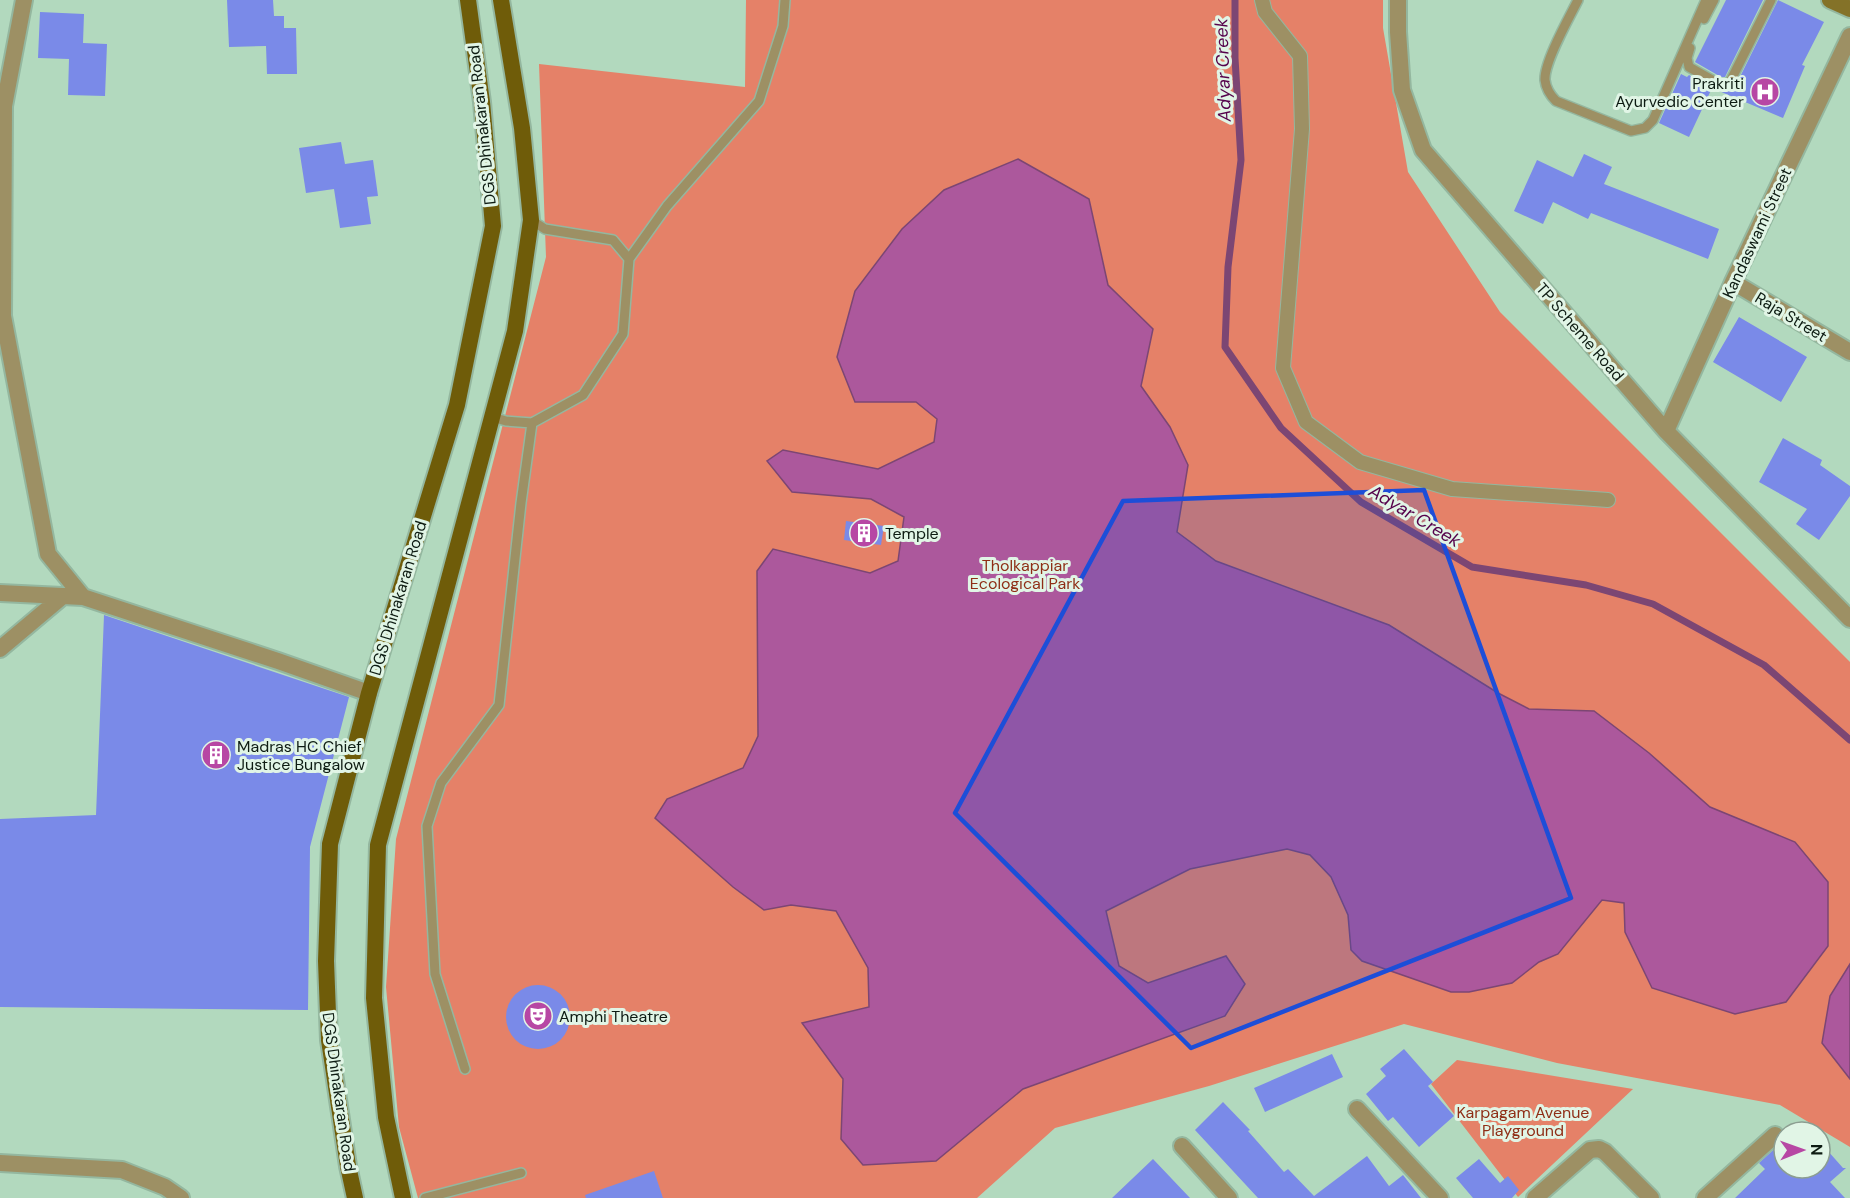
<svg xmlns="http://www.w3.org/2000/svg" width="1850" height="1198" viewBox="0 0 1850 1198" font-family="'DM Sans',sans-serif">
  <rect width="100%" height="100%" fill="#b2d9be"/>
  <path fill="#e58168" d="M746,0H1383V28L1408,172L1500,312L1850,662V1147L1780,1105L1557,1063L1404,1024L1209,1086L1055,1128L977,1198H418L399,1127L386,987L396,839L546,257L539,64L745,87Z
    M1457,1060L1633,1089L1518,1197L1431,1084Z"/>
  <path fill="#ac589c" stroke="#7c4673" stroke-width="1.5" d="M1018,159L1089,199L1108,285L1153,329L1141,386L1170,427L1188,465L1177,532L1216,561L1389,625L1498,693L1529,709L1594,711L1649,753L1710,807L1795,842L1828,882V946L1786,1002L1735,1014L1652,988L1625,932L1624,903L1602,900L1558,954L1539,962L1512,983L1469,992H1451L1362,961L1351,950L1348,915L1331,877L1310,855L1287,849L1190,869L1106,911L1119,966L1148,983L1226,956L1245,984L1225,1016L1023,1089L936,1161L863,1165L841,1139L843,1079L802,1023L869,1007L868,968L836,911L791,905L764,910L733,887L655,818L667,799L743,768L758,736L757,571L773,549L870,573L898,561L904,517L871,499L792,492L767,461L783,450L878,469L934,442L937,419L916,402H855L837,357L855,291L902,229L944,190Z
    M1850,964V1079L1822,1043L1830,996Z"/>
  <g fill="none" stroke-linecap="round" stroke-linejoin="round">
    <path stroke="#7c4673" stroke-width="7" d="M1235,0V58L1241,160L1228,267L1225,347L1281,428L1361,502L1472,567L1586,585L1653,604L1764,665L1850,740"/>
  </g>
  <path fill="#7a8ae8" d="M227,0H273L274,16H284V28H296L297,74H267L266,46L229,47Z
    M1726,0H1763L1725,77H1721L1695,62Z
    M1778,0L1824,22L1802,65L1805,66L1783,118L1719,91H1730L1735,87Z
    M40,12L84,14L83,43L107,44L105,96L68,95L69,59L38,58Z
    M1681,74L1687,77L1689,75L1712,88L1689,137L1659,123Z
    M341,142L345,164L373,160L378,196L367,197L371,224L340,228L334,189L306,193L299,148Z
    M1584,154L1612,167L1604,184L1719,229L1708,259L1591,213L1588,219L1553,202L1543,224L1514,211L1537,160L1573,177Z
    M1739,317L1807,357L1781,402L1713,362Z
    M1783,438L1822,460L1820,465L1850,486V496L1819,540L1796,524L1807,509L1759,482Z
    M846,521L884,526L881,545L844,540Z
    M104,615L349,697L310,847L308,1010L0,1007V819L96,815Z
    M506 1017a32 32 0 1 1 64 0a32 32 0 1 1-64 0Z
    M1404,1049L1433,1082L1428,1086L1454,1116L1419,1147L1393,1117L1388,1121L1366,1094L1386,1076L1380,1069Z
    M1332,1054L1343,1077L1265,1112L1254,1088Z
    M1223,1102L1250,1130L1248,1131L1284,1172L1288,1169L1314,1196L1367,1156L1389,1186L1403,1175L1421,1198H1258L1195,1130Z
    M1784,1140V1168H1820V1142L1843,1168H1846L1830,1182L1845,1198H1735L1765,1169L1759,1163Z
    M1153,1159L1190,1198H1112Z
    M1479,1159L1500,1183L1508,1176L1519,1190L1512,1198H1473L1456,1178Z
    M654,1171L663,1198H586L585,1195Z"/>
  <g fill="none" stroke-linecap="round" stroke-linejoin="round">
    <g stroke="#94b79f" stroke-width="12">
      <path id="service" d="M1578,0C1569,18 1544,62 1545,80C1546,89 1550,95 1556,101L1631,131L1645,128L1653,120L1706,0
        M1704,19L1714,0
        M1690,48L1687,58L1689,67L1719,84H1729L1771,0
        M629,259L667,206L759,101L783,26L785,0
        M492,417L506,421L532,423L583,395L623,334L629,259L613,240L545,229L531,220
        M465,1069L435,974L427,826L441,783L499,705L521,503L532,423
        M425,1198L521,1173"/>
    </g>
    <g stroke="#94b79f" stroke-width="16">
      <path id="pedestrian" d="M1262,0L1265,12L1300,56L1302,129L1283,368L1306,422L1360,462L1452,489L1608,500"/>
    </g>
    <g stroke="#94b79f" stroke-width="20">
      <path id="minor" d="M24,0L4,106L3,316L48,554L83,597
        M1398,0V32L1402,90L1423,150L1666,431L1850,619
        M1733,282L1850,352
        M1666,431L1733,282L1850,36
        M0,593L83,597L278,661L369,693
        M0,649L63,596
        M1357,1109L1440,1198
        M1182,1146L1229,1198
        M0,1163L122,1170L165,1187L181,1198
        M1535,1198L1590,1150L1599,1149L1605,1152L1651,1198
        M1705,1198L1775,1135"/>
    </g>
    <g stroke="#94b79f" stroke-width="20">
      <path id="secondary" d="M1830,0L1850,9"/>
    </g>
    <g stroke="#94b79f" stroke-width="20">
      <path id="primary" d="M355,1198L348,1166L329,1040L326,961L330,844L369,693L457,405L493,226L482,102L468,0
        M403,1198L386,1117L374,998L378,845L515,331L531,220L522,128L501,0"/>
    </g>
    <use href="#service" stroke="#9d9064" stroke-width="9"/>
    <use href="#pedestrian" stroke="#9d9064" stroke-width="14"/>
    <use href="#minor" stroke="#9d9064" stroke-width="16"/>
    <use href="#secondary" stroke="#847228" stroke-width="16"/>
    <use href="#primary" stroke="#6f5c09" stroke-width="16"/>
  </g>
  <path fill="#1d4ed8" fill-opacity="0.2" stroke="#1d4ed8" stroke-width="4.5" stroke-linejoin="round" d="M1424,490L1571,898L1191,1048L955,813L1123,501Z"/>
  <defs>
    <g id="hospital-disc" transform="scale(1.5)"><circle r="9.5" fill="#b747a4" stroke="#e1f5e6"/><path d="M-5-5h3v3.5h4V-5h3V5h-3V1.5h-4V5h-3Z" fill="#fff"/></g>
    <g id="building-disc" transform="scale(1.5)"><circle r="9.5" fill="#b747a4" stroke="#e1f5e6"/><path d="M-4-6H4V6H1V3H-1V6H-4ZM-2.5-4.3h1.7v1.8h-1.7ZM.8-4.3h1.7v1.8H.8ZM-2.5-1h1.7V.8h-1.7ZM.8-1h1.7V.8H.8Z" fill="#fff"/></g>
    <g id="theatre-disc" transform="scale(1.5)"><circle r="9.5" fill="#b747a4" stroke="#e1f5e6"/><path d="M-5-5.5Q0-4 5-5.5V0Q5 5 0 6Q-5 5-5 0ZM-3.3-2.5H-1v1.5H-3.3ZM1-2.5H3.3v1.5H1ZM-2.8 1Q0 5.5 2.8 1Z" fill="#fff"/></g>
  </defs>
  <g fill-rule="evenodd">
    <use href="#hospital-disc" x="1765" y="92"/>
    <use href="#building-disc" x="864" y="533"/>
    <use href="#building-disc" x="216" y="755"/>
    <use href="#theatre-disc" x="538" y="1016"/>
  </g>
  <g text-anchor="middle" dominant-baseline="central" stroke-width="6" stroke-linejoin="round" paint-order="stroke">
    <g font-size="16" fill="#0d1b12" stroke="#e1f5e6" text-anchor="start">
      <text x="1744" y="83" text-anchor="end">Prakriti<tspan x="1744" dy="18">Ayurvedic Center</tspan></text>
      <text x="885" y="533">Temple</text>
      <text x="237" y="746">Madras HC Chief<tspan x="237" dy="18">Justice Bungalow</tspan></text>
      <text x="559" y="1016">Amphi Theatre</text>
    </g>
    <g font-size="16" fill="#0d1b12" stroke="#e1f5e6">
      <text transform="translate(482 125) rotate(-96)">DGS Dhinakaran Road</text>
      <text transform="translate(1757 233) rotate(-65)">Kandaswami Street</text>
      <text transform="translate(1791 317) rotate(31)">Raja Street</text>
      <text transform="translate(1580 332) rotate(49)">TP Scheme Road</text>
      <text transform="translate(398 598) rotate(-73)">DGS Dhinakaran Road</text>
      <text transform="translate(339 1092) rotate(82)">DGS Dhinakaran Road</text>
    </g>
    <g font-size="16" fill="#8f2e16" stroke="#e1f5e6">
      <text x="1025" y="565">Tholkappiar<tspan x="1025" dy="18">Ecological Park</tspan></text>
      <text x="1523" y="1112">Karpagam Avenue<tspan x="1523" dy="18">Playground</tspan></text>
    </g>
    <g font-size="18" font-style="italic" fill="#55024b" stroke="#e1f5e6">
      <text transform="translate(1223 70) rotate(-92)">Adyar Creek</text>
      <text transform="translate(1415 516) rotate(31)">Adyar Creek</text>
    </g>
  </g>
  <g transform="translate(1802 1150) rotate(89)"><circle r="28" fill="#e1f5e6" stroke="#8c9e91" stroke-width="1.5"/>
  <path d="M0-4.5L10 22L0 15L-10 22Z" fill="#b747a4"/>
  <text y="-9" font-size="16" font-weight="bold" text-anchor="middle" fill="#0d1b12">N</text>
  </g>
</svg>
